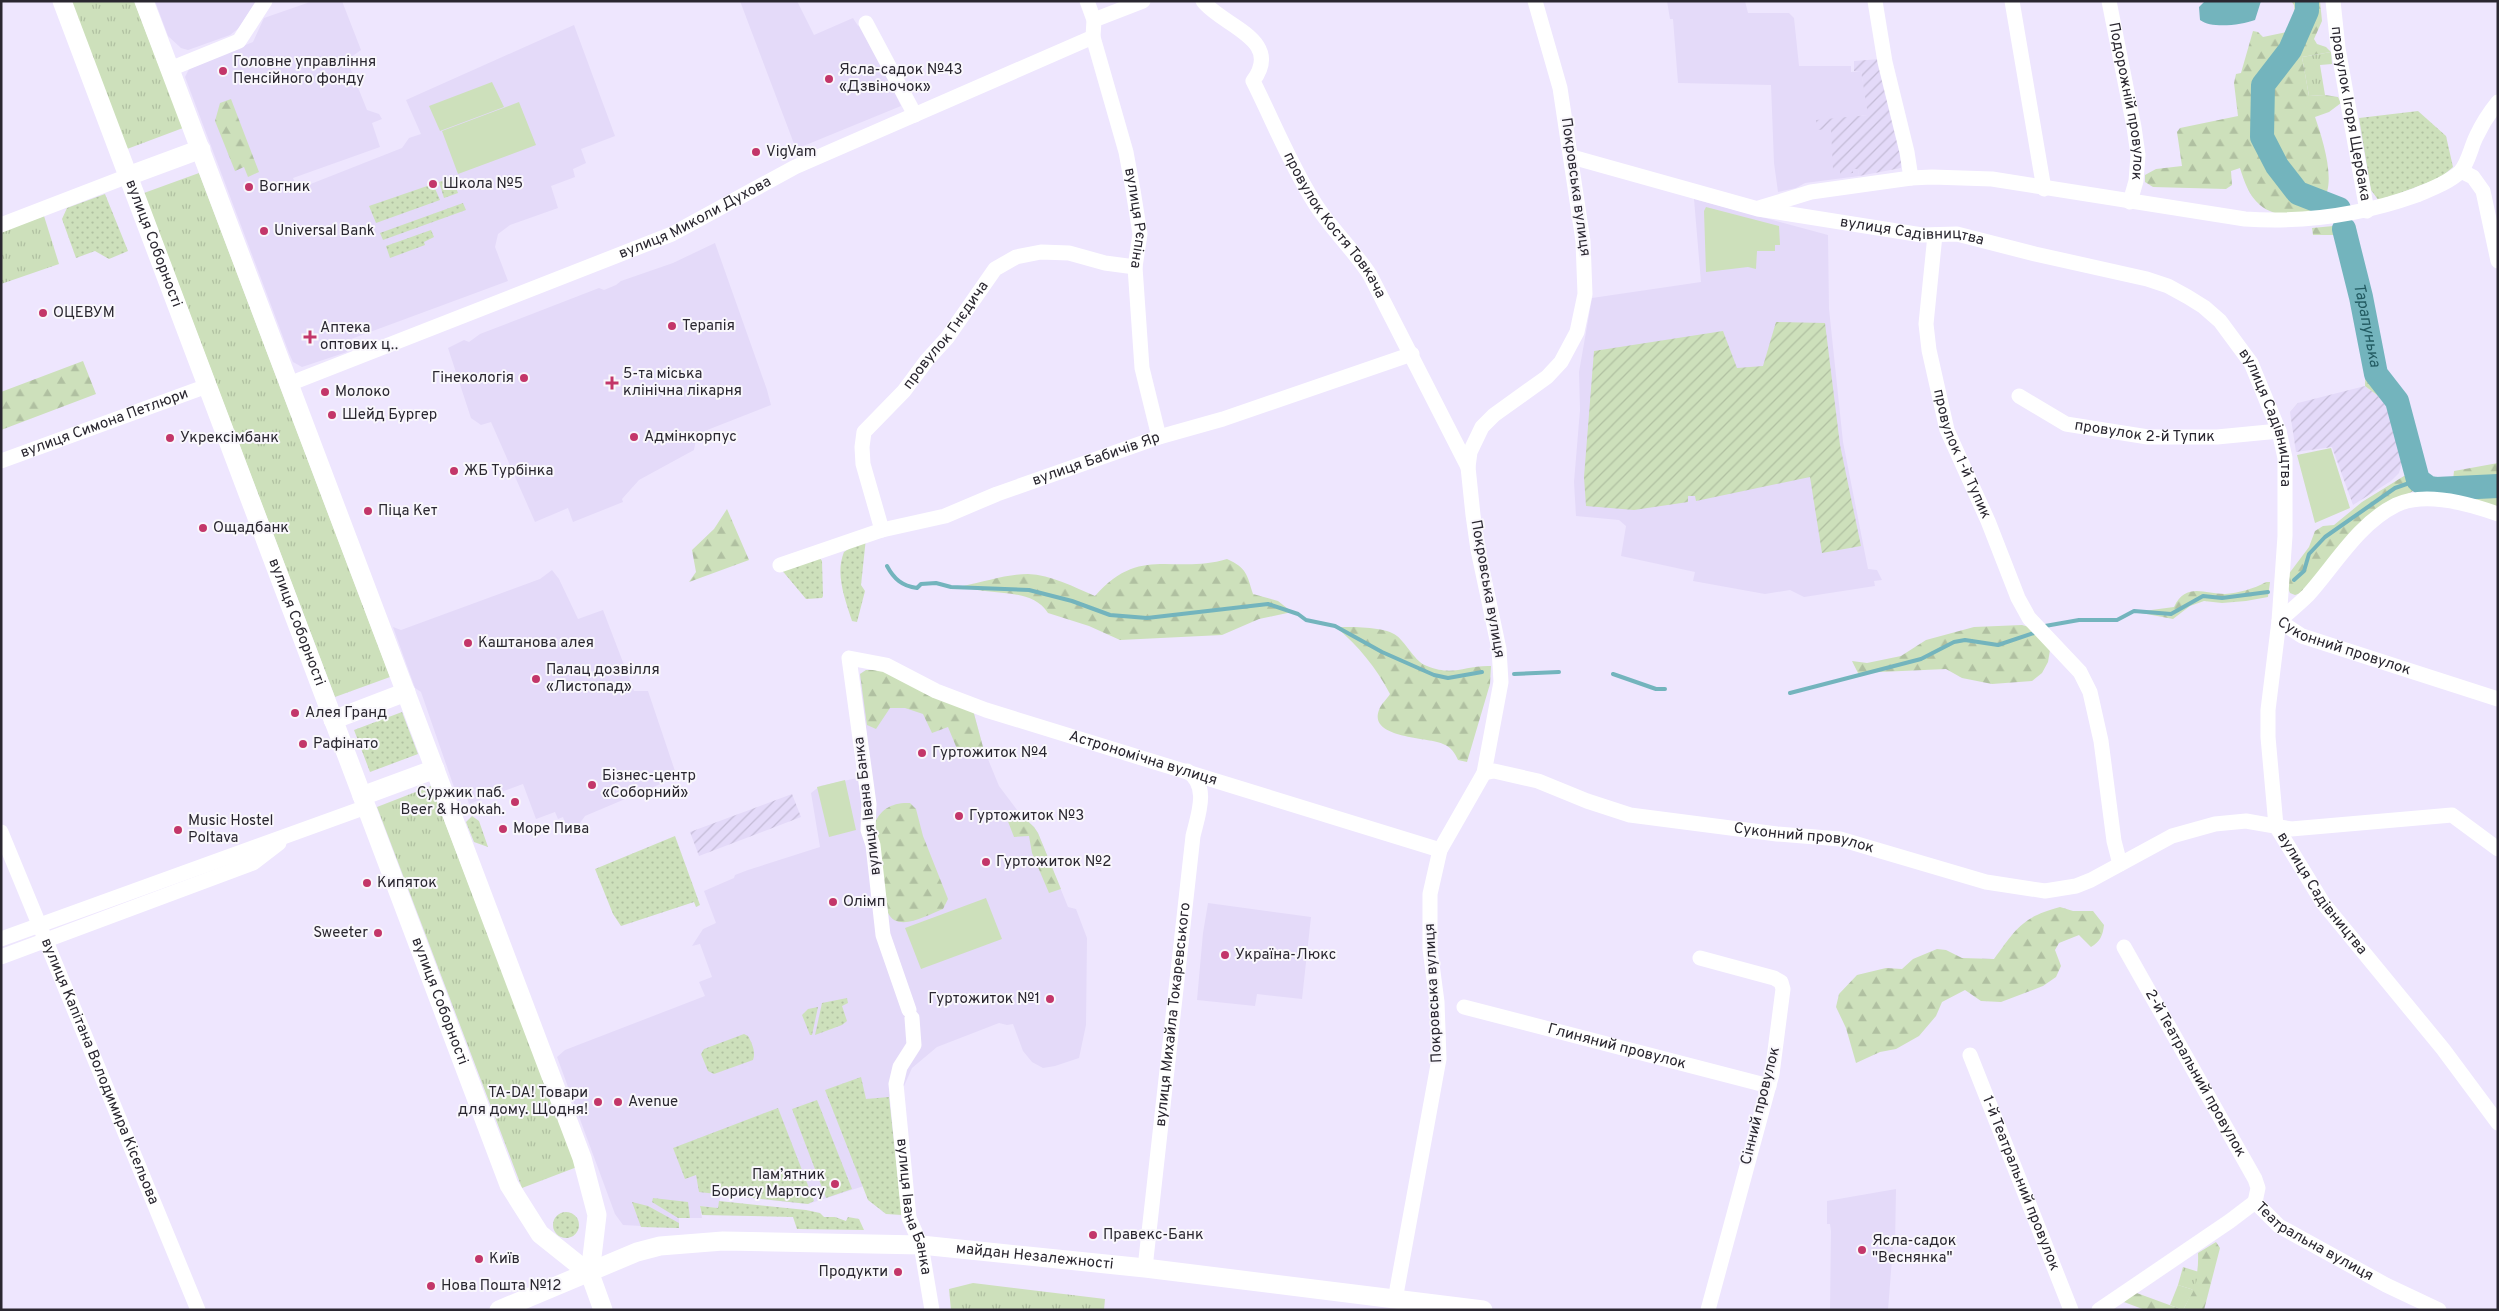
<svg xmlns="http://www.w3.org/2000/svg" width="2499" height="1311" viewBox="0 0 2499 1311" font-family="Overpass,sans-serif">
  <defs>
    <pattern id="industrial-furrows" width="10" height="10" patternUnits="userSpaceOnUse" patternTransform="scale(1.25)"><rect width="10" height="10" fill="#e4daf9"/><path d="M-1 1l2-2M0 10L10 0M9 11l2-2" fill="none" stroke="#c4bbd6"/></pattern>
    <pattern id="grass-dots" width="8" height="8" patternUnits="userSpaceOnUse" patternTransform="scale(1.25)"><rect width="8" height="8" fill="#cde0bb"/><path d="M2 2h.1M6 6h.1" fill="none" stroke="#b0c0a1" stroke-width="1.8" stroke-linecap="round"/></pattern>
    <pattern id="forest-firs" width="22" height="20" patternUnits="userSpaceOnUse" patternTransform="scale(1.25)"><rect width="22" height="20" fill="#cde0bb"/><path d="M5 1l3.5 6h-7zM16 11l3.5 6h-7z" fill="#b0c0a1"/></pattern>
    <pattern id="park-tufts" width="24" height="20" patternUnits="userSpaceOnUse" patternTransform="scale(1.25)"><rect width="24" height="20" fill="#cde0bb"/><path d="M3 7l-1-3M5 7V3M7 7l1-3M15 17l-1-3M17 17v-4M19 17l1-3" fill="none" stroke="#b0c0a1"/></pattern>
    <pattern id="garden-furrows" width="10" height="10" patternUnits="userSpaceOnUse" patternTransform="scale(1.25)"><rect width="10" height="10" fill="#cde0bb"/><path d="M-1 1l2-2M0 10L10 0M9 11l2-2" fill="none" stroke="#b0c0a1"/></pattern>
  </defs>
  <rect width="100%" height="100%" fill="#eee6fe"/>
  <path fill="#e4daf9" d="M155,1H256L239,28L230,35L188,50L181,48L168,36Z
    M313,1H342L361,50L347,60L367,110L379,114L382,119L372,123L380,147L293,178L298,189L402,148L409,138L421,134L406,100L574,25L615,136L581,149L586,163L573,169L575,177L551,186L558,208L510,225L498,234L495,247L508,281L343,342L347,352L302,367L293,362L289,353L185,77L190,67L253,42L264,18Z
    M740,1H797L814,35L853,18L858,26L863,24L901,106L796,149Z
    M1667,1H1745L1748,13H1789L1794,18L1799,66H1851V72L1861,71L1869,115L1856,116L1854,118L1859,176L1805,183L1796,188L1778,192L1774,163L1771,85L1678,83L1673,19H1670Z
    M1694,199L1828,235L1829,309L1843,442L1868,569L1877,570L1882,580L1874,581L1875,586L1804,597L1790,590L1765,594L1693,581L1695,572L1621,556L1626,526L1619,520L1576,516L1574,482L1580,410L1579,372L1592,298L1701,282Z
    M715,243L767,390L771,405L697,434L694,450L639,480L622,499L623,502L573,522L568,508L535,522L491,422L481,425L471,418L448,348L464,340L469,342L480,334L599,288L604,290L616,285L621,281L673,263Z
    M552,570L559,579L578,619L603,610L634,691H648L677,777L585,816L570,837L563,817L558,819L555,812L536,819L523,784L469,804L466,794L455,790L421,692L415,688L393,627L401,630L540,579Z
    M866,670L973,710L983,747L999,786L1020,814L1034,827L1038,833L1068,907L1076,909L1087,938L1086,1025L1079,1058L1055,1066L1043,1068L1032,1062L1023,1051L1013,1024L1007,1025L999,1023L937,1047L912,1068L904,1086L889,1097L898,1175L808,1204L721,1195L718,1208L700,1206L702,1218H679V1228L623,1225L615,1214L557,1057L565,1050L705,996L699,982L712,977L700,944L692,946L703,929L716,923L704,891L734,878L735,875L748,870L820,847L811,793L820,786L862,777L870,765L860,674Z
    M1208,903L1311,917L1302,999L1257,994L1255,1006L1197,1000L1203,933Z
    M1896,1189L1895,1245L1893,1246L1888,1310H1830L1831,1231L1830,1224H1827V1201Z"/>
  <path fill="url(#industrial-furrows)" d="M1880,59L1902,162L1901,168L1859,176L1858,169H1853V173L1840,174V170H1833L1831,129L1817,130L1816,120L1868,115L1861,71H1854V61Z
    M2365,386L2377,395L2389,408L2403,459L2399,473L2391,481L2353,505L2332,447L2296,452L2290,412L2298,403Z
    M792,794L801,817L699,856L690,832Z"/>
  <path fill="url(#grass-dots)" d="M2418,111L2446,136L2453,167L2440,178L2379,201L2371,190L2359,118Z
    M452,177L458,193L444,198L439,182Z
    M433,184L440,200L376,223L369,206Z
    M105,194L128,251L109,259L95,251L76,258L62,219L67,208Z
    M463,203L466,210L383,240L380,233Z
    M431,230L434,237L424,242L425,245L390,258L386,246Z
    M866,538L861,585L865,591L857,622L852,621C845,599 835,574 844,552Z
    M819,557L822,561L823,596L822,598L806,599L780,568Z
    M402,712L418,754L370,772L354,730Z
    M472,816L479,821L488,847L474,842L466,822Z
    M675,836L700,905L696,907L694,902L621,926L613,914L595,869Z
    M847,998L848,1003L842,1006L847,1021L842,1025L815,1035L822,1003Z
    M818,1007L812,1035H810L802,1015L808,1009Z
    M744,1034L748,1036C752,1043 756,1052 753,1060L714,1074L708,1071L701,1054L704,1049Z
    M861,1077L866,1099L889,1097L902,1215L886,1214L868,1200L825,1090Z
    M817,1100L852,1189L826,1198L792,1109Z
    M778,1108L814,1201L808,1204L699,1192L696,1175L685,1179L673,1148Z
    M653,1198L688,1202L690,1218H678L652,1202Z
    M719,1201L806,1210L820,1213L824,1217H835L846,1221L848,1217L859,1219L864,1230L797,1229L793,1217L702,1215L700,1206L718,1208Z
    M632,1202L648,1206L679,1223V1228L641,1227Z
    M553 1225a13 13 0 1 1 26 0a13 13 0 1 1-26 0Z"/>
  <path fill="url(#forest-firs)" d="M2291,1H2320L2322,21L2314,39L2317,44L2326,47L2331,52L2302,57L2309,96L2325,95L2338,97L2341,103L2329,112L2315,117C2322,137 2333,172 2327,192C2319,221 2279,221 2260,205C2249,196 2244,181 2240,168L2231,171L2232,185L2226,189L2153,187L2145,182V175L2156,169L2182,166L2177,132L2180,128L2238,116L2234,83L2236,74L2241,73L2253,31L2258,32L2263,37L2296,30L2294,5Z
    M231,99L259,172L248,177L244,167L235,171L215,121L220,103Z
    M2355,224L2379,342L2378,362L2389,383L2406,404L2389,408L2377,395L2365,386L2366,350L2338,235H2313L2312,228Z
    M83,361L96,394L1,430V392Z
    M2498,463V508L2477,501L2468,490H2458L2457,484L2453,480L2454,471Z
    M2404,476L2412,477L2416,485L2415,490L2385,506L2301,593L2295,595L2290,593L2287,586L2288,575L2309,547L2315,531L2323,526L2334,525L2362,502Z
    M727,509L749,560L689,582L696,572L692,550L714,529Z
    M1227,559C1247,568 1247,575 1253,594L1278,601L1292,612L1259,619L1222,635L1120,640L1089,626L1048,613C1031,586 990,597 963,586C984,582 1007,574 1028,574C1051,575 1074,587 1095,596C1140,544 1174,575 1227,559Z
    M2266,582H2270L2268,597L2246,601L2222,603L2204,601L2190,606L2173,619L2136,612L2174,607C2186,582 2204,594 2225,594C2238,593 2254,589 2266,582Z
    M2022,625L2029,627L2050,650L2048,662L2042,673L2032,681L1992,684L1962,678L1946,669L1858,673L1852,661L1867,663L1901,656L1926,640L1974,627Z
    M1336,627C1351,627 1385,626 1397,636C1407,644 1415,662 1427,666C1454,677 1465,665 1491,666L1490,684L1467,762L1458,760C1455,753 1451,747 1443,744C1428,737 1368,739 1379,710C1381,704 1387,699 1390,694C1376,667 1359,647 1336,627Z
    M866,670H881L973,710L983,747L960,756L948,727L932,733L923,714L905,708H890L876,729L867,725L860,674Z
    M910,803L916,809L923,836L948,899L943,909C927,915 898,933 888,913L874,826C879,809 893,802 910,803Z
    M1020,814L1034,827L1038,833L1061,889L1049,893L1032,853L1029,836L1014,837L1007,819Z
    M2060,907L2073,911H2093L2104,925C2103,935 2100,942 2091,947L2079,935L2059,943L2055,950L2061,966L2056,977L2043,986L2001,1002L1981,1001L1965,990L1942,1002L1936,1016L1919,1036L1896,1049L1880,1052L1856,1063L1846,1028L1836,1007L1839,994L1857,975L1886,968L1902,969L1913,959L1937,949L1946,950L1962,958L1994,959C2016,929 2022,917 2060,907Z
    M2216,1242L2220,1248L2204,1310H2145L2124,1302L2134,1292L2183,1310C2194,1290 2199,1275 2198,1253Z"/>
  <path fill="url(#park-tufts)" d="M70,1H134L183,128L127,149Z
    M2331,52L2332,64L2320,65L2325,95L2309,96L2302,57Z
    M199,173L390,677L335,697L144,193Z
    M44,216L59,264L1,284V232Z
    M431,786L577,1167L522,1188L377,807Z
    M2183,1267L2199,1272L2194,1290L2178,1285Z
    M973,1283L1105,1299L1104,1310H951L949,1289Z"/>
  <path fill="url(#garden-furrows)" d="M1776,322L1825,323L1840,445L1861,546L1822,553L1810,477L1696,501L1695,496H1688V502L1634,510L1586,506L1584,477L1594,351L1723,331L1737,368L1763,366Z"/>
  <path fill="#cde0bb" d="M492,82L504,107L440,131L429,106Z
    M519,102L536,145L458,174L442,131Z
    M1706,207L1779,226L1780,245H1775V251H1757L1756,269L1748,267L1706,272L1704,211Z
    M2331,448L2350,508L2315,523L2297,455Z
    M845,780L856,830L829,837L817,787Z
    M986,898L1002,939L921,969L905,928Z
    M2178,1285L2194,1290L2183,1310L2170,1305Z"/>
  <path fill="#73b4bd" d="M2205,1H2261L2255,20C2241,25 2212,29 2200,20L2199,7Z
    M2405,408L2413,457L2407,459L2396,423L2397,409Z"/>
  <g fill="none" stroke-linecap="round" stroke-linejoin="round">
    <path stroke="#73b4bd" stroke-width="4" d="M887,566C894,579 902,586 917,588L921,584L936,583L951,587L1029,590L1072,601L1110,615L1147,618L1268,604L1298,614L1306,620L1335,626L1382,652L1434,675L1448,678L1482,672
      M2294,580L2304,571L2309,554L2325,537L2395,488L2418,480
      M2045,626L2079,620H2117L2134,611L2171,614L2203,596L2222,598L2268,592
      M1514,674L1559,672
      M1613,674L1656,689H1665
      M1790,693L1921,659L1954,642L1965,640L1998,645L2034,633"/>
    <g stroke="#73b4bd" stroke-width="24">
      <path d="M2307,1V11L2290,50L2263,85L2262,137L2277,166L2298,193L2339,209"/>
      <path id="s1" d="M2344,229L2361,297L2376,374L2397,401L2418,480L2429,488L2436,489L2498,486"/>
    </g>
    <g stroke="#fff" stroke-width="15">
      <path id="s2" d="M1087,1L1094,20L1093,37L1126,152L1133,190L1140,234L1135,267L1142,368L1159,437"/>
      <path id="s3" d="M1203,1C1222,26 1284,39 1253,81C1273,121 1290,164 1314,202C1330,228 1353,249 1370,275L1468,467"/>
      <path d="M1875,1L1885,62L1907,152L1911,178"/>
      <path d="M2012,1L2044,189"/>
      <path id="s4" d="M2109,1L2134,127L2138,155L2136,181L2130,202"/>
      <path id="s5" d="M2333,1L2338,48L2367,211"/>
      <path d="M1094,20L1143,1"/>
      <path d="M866,23L915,115"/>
      <path d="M170,69L239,41L265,1"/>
      <path id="s6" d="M1572,157L1758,209L1922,235L1957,234L2035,254L2147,279L2168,286L2188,297L2204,307L2220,321L2251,363L2279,431L2285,458V536L2279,621L2268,710V737L2276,826L2323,903L2443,1049L2498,1123"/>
      <path d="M2461,171L2473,177L2483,191L2498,261"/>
      <path d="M1759,208L1811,192L1911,178L1932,177L1992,179L2245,219C2304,223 2361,215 2417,195C2431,189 2448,183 2460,172C2468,164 2471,147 2476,137C2482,124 2489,113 2498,102"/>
      <path d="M1,225L128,176"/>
      <path id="s7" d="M1935,235L1926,324L1929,350L1947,430L1988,521L2018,598L2029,618L2080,672L2090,692L2101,741L2114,841L2120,864"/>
      <path id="s8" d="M289,384L672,234L795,167L1093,37"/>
      <path id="s9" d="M2019,396L2066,424L2148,437H2217L2279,431"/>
      <path id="s10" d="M1,461L207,386"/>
      <path id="s11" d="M2498,514C2470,504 2425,491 2396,505C2358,524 2335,565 2308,595C2299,604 2289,612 2279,621L2302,636L2498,699"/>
      <path id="s12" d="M882,530L863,464L862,447L864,432L904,391L927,360L947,338L995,269L1016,257L1041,252L1069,253L1105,263L1135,267"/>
      <path id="s13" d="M780,565L882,530L945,516L997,494L1159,437L1223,419L1412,354"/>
      <path id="s14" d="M1484,773L1494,771L1538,781L1587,801L1630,815L1777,834L1840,839L1986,882L2045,891L2076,886L2091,880L2172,836L2215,824L2246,821L2291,829L2452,815L2498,849"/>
      <path id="s15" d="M1,832L198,1310"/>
      <path d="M1,939L366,807"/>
      <path id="s16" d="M2124,947L2255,1179L2258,1188L2255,1202"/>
      <path d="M1,957L253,863L279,843"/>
      <path d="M1700,958L1774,978L1781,982L1783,989L1772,1074L1708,1310"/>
      <path id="s17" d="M1464,1007L1769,1086"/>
      <path id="s18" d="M909,1010L883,935L873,845L868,830L869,804L849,658L886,665L936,691L986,710L1440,850"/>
      <path id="s19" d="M912,1018L914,1045L900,1067L896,1084L909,1218L921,1245L932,1310"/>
      <path id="s20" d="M1970,1055L2071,1310"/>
      <path id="s21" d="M2255,1202L2279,1226L2386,1285L2439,1310"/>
      <path id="s22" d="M1145,1268L1193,836C1198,815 1210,785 1187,771"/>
      <path d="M1395,1300L1439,1059L1437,1002L1430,949V894L1440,850L1484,773L1501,682L1499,649L1478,550L1473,515L1468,467L1470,452L1482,427L1494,415L1547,377L1561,362L1577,332L1585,294L1583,241L1560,88L1535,1"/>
      <path d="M2099,1310L2230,1221L2255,1202"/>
    </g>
    <g stroke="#fff" stroke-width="19">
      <path id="s23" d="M62,1L509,1185L540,1234L590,1274"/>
      <path d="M144,1L582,1158L597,1215L590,1274L603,1310"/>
      <path d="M128,176L201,149"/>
      <path d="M333,720L406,692"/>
      <path d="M362,796L435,769"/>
      <path id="s24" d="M499,1310L637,1252L660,1246L723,1241L921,1245L1145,1268L1483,1310"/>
    </g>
  </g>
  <g fill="#c33669" stroke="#f9f7fc" stroke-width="2">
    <circle cx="223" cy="71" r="5"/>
    <circle cx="829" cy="79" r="5"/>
    <circle cx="756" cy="152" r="5"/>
    <circle cx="433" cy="184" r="5"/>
    <circle cx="249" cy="187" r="5"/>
    <circle cx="264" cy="231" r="5"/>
    <circle cx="43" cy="313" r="5"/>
    <circle cx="672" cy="326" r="5"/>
    <path d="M307.5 329.5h5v5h5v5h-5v5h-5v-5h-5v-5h5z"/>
    <circle cx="524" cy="378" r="5"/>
    <path d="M609.5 375.5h5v5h5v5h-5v5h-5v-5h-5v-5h5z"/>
    <circle cx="325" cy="392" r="5"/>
    <circle cx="332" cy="415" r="5"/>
    <circle cx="634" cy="437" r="5"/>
    <circle cx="170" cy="438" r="5"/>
    <circle cx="454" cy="471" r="5"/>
    <circle cx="368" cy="511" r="5"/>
    <circle cx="203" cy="528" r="5"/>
    <circle cx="468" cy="643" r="5"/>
    <circle cx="536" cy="679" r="5"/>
    <circle cx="295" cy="713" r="5"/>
    <circle cx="303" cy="744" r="5"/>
    <circle cx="922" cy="753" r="5"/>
    <circle cx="592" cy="785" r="5"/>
    <circle cx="515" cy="802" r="5"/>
    <circle cx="959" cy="816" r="5"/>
    <circle cx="503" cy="829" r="5"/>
    <circle cx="178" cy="830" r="5"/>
    <circle cx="986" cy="862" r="5"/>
    <circle cx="367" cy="883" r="5"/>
    <circle cx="833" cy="902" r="5"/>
    <circle cx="378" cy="933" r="5"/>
    <circle cx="1225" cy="955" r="5"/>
    <circle cx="1050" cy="999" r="5"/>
    <circle cx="598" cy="1102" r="5"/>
    <circle cx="618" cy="1102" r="5"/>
    <circle cx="835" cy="1184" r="5"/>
    <circle cx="1093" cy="1235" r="5"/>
    <circle cx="1862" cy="1250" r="5"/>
    <circle cx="479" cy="1259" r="5"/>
    <circle cx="898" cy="1272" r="5"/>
    <circle cx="431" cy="1286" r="5"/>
  </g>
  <g text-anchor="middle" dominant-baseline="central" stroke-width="4" stroke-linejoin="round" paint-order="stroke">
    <g font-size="15" fill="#2a2730" stroke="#f9f7fc" text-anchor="start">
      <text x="233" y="62">Головне управління<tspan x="233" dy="17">Пенсійного фонду</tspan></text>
      <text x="839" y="70">Ясла-садок №43<tspan x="839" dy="17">«Дзвіночок»</tspan></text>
      <text x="766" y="152">VigVam</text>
      <text x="443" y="184">Школа №5</text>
      <text x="259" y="187">Вогник</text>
      <text x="274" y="231">Universal Bank</text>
      <text x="53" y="313">ОЦЕВУМ</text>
      <text x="682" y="326">Терапія</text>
      <text x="320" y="328">Аптека<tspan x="320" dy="17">оптових ц‥</tspan></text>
      <text x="623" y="374">5-та міська<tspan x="623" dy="17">клінічна лікарня</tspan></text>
      <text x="514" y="378" text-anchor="end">Гінекологія</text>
      <text x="335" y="392">Молоко</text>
      <text x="342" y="415">Шейд Бургер</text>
      <text x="644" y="437">Адмінкорпус</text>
      <text x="180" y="438">Укрексімбанк</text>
      <text x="464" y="471">ЖБ Турбінка</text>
      <text x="378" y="511">Піца Кет</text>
      <text x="213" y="528">Ощадбанк</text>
      <text x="478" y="643">Каштанова алея</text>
      <text x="546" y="670">Палац дозвілля<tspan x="546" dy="17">«Листопад»</tspan></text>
      <text x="305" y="713">Алея Гранд</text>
      <text x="313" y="744">Рафінато</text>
      <text x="932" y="753">Гуртожиток №4</text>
      <text x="602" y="776">Бізнес-центр<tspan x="602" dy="17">«Соборний»</tspan></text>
      <text x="505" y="793" text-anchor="end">Суржик паб.<tspan x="505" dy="17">Beer &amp; Hookah.</tspan></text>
      <text x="969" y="816">Гуртожиток №3</text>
      <text x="188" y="821">Music Hostel<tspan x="188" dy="17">Poltava</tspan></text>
      <text x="513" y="829">Море Пива</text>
      <text x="996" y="862">Гуртожиток №2</text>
      <text x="377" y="883">Кипяток</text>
      <text x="843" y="902">Олімп</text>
      <text x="368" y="933" text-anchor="end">Sweeter</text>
      <text x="1235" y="955">Україна-Люкс</text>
      <text x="1040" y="999" text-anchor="end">Гуртожиток №1</text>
      <text x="588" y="1093" text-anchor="end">TA-DA! Товари<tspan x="588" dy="17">для дому. Щодня!</tspan></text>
      <text x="628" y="1102">Avenue</text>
      <text x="825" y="1175" text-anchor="end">Пам’ятник<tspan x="825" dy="17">Борису Мартосу</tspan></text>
      <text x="1103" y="1235">Правекс-Банк</text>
      <text x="1872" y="1241">Ясла-садок<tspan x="1872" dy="17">"Веснянка"</tspan></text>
      <text x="489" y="1259">Київ</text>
      <text x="888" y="1272" text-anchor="end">Продукти</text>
      <text x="441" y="1286">Нова Пошта №12</text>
    </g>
    <g font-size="15" fill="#2a2730" stroke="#f9f7fc">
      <text stroke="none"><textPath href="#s4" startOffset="102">Подорожній провулок</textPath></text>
      <text stroke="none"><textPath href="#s5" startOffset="114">провулок Ігоря Щербака</textPath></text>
      <text transform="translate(1575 187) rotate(82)">Покровська вулиця</text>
      <text stroke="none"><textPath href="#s8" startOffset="439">вулиця Миколи Духова</textPath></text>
      <text stroke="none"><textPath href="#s2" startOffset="224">вулиця Рєпіна</textPath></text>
      <text stroke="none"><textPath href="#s3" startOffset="275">провулок Костя Товкача</textPath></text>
      <text stroke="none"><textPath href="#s6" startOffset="349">вулиця Садівництва</textPath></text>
      <text stroke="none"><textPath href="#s23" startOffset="259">вулиця Соборності</textPath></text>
      <text stroke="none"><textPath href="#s12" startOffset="228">провулок Гнєдича</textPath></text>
      <text stroke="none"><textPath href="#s6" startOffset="784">вулиця Садівництва</textPath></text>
      <text stroke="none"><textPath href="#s10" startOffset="110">вулиця Симона Петлюри</textPath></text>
      <text stroke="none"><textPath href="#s9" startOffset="134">провулок 2-й Тупик</textPath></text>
      <text stroke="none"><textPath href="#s7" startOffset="225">провулок 1-й Тупик</textPath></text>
      <text stroke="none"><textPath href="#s13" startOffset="334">вулиця Бабичів Яр</textPath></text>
      <text transform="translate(1487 589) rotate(80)">Покровська вулиця</text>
      <text stroke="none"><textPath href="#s23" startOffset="664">вулиця Соборності</textPath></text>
      <text stroke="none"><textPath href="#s11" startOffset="341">Суконний провулок</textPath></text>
      <text stroke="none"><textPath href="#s18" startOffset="671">Астрономічна вулиця</textPath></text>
      <text transform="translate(868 806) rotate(-97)">вулиця Івана Банка</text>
      <text stroke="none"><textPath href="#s14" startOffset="329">Суконний провулок</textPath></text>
      <text stroke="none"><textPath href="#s6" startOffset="1279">вулиця Садівництва</textPath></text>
      <text transform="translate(1434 993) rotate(-93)">Покровська вулиця</text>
      <text stroke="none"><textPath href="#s23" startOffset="1069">вулиця Соборності</textPath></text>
      <text stroke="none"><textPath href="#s22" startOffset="255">вулиця Михайла Токаревського</textPath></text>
      <text stroke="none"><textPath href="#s17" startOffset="158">Глиняний провулок</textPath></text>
      <text stroke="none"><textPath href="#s15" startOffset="259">вулиця Капітана Володимира Кісельова</textPath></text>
      <text stroke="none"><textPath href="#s16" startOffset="145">2-й Театральний провулок</textPath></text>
      <text transform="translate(1761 1106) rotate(-76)">Сінний провулок</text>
      <text stroke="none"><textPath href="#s20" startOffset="138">1-й Театральний провулок</textPath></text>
      <text stroke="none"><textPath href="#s19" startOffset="195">вулиця Івана Банка</textPath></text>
      <text stroke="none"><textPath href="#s21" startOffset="72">Театральна вулиця</textPath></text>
      <text stroke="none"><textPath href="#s24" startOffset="549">майдан Незалежності</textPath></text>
    </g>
    <g font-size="16" font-style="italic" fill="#225a61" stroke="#f9f7fc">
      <text stroke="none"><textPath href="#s1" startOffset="99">Тарапунька</textPath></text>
    </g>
  </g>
  <rect width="2499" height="1311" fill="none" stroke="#2a2730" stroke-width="5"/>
</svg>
